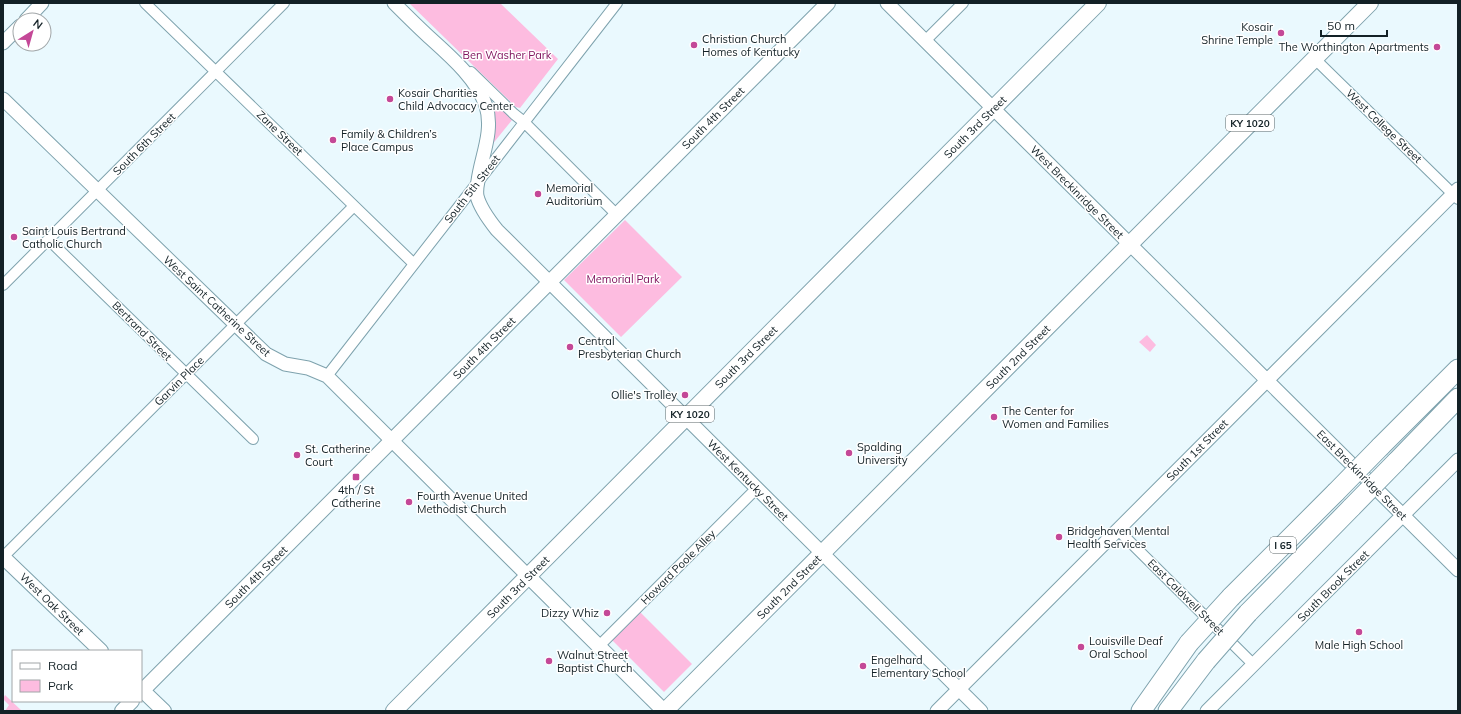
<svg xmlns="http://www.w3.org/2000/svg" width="1461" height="714" viewBox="0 0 1461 714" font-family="Mulish,sans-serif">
  <rect width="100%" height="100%" fill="#eaf9fe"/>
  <path fill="#fdbce0" d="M409,3H500L558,59L520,108L516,107Z
    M497,104L512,120L491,146V108Z
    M625,220L682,277L621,337L564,280Z
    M1147,335L1156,345L1150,352L1139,342Z
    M639,611L692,664L664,692L611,639Z
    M5,695L22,711H5L9,705L3,699Z"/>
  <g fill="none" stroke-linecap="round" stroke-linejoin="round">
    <g stroke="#7ea2ad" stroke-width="12">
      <path id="minor" d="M145,3L414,264
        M925,41L963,3
        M1315,59L1458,199
        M471,72L514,114L524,122L617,215
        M49,240L253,439
        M3,285L284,3
        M327,376L617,3
        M1118,530L1254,665
        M3,557L354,206
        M599,646L757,488"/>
    </g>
    <g stroke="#7ea2ad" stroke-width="15">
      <path id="tertiary" d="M394,3C405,14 417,26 429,37C450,56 477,79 486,106C494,131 481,157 478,181C477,186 476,190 477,196C480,208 489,220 497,230L981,711
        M887,3L1458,570
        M26,20L42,3
        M3,43L20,26
        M3,99L266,354L285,364L308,368L327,376L528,576
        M937,711L1458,189
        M1207,711L1458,460"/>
    </g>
    <g stroke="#7ea2ad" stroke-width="16">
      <path id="secondary" d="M3,557L101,651
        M528,576L664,711
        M141,689L164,711
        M141,692L828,3
        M122,711L132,701"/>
    </g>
    <g stroke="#7ea2ad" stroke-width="18">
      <path id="primary" d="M394,711L1098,3
        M665,711L1370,3"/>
    </g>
    <g stroke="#7ea2ad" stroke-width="21">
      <path id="motorway" d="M1380,447L1458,369
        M1396,462L1458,398
        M1231,597L1336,492
        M1248,613L1352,507
        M1141,711L1189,643
        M1168,711L1206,661"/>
    </g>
    <use href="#minor" stroke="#fff" stroke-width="10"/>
    <use href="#tertiary" stroke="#fff" stroke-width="13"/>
    <use href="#secondary" stroke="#fff" stroke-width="14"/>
    <use href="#primary" stroke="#fff" stroke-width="16"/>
    <use href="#motorway" stroke="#fff" stroke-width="19"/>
    <g stroke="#7ea2ad" stroke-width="21" stroke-linecap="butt">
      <path id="motorway-bridge" d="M1336,492L1380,447
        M1352,507L1396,462
        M1189,643L1231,597
        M1206,661L1248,613"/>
    </g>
    <use href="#motorway-bridge" stroke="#fff" stroke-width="19"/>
  </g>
  <g fill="#c44897" stroke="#fff" stroke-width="1.5">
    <circle cx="1281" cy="33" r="4"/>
    <circle cx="694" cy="45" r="4"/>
    <circle cx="1437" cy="47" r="4"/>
    <circle cx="390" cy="99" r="4"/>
    <circle cx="333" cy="140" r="4"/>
    <circle cx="538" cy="194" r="4"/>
    <circle cx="14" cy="237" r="4"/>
    <circle cx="570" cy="347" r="4"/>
    <circle cx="685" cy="395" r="4"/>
    <circle cx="994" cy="417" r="4"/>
    <circle cx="849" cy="453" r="4"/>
    <circle cx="297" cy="455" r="4"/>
    <rect x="352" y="473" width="8" height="8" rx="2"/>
    <circle cx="409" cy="502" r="4"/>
    <circle cx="1059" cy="537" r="4"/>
    <circle cx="607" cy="613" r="4"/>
    <circle cx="1359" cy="632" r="4"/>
    <circle cx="1081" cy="647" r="4"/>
    <circle cx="549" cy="661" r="4"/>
    <circle cx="863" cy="666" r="4"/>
  </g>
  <g text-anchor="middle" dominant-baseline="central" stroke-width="3" stroke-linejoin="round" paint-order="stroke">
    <g fill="#fff" stroke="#5a6467" stroke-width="1">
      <rect x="1226" y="115" width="48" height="16" rx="3"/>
      <rect x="666" y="406" width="48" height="16" rx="3"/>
      <rect x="1270" y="537" width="26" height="16" rx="3"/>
    </g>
    <g font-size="10" font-weight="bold" fill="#132126">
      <text x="1250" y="123">KY 1020</text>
      <text x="690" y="414">KY 1020</text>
      <text x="1283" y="545">I 65</text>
    </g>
    <g font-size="11" fill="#132126" stroke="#fff" text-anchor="start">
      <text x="1273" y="27" text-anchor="end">Kosair<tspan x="1273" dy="13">Shrine Temple</tspan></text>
      <text x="702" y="39">Christian Church<tspan x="702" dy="13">Homes of Kentucky</tspan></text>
      <text x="1429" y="47" text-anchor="end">The Worthington Apartments</text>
      <text x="398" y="93">Kosair Charities<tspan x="398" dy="13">Child Advocacy Center</tspan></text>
      <text x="341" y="134">Family &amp; Children’s<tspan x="341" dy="13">Place Campus</tspan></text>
      <text x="546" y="188">Memorial<tspan x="546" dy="13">Auditorium</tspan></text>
      <text x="22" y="231">Saint Louis Bertrand<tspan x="22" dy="13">Catholic Church</tspan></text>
      <text x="578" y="341">Central<tspan x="578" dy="13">Presbyterian Church</tspan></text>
      <text x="677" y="395" text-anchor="end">Ollie's Trolley</text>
      <text x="1002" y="411">The Center for<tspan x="1002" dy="13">Women and Families</tspan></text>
      <text x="857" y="447">Spalding<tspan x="857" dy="13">University</tspan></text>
      <text x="305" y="449">St. Catherine<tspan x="305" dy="13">Court</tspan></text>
      <text x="356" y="490" text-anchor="middle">4th / St<tspan x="356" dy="13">Catherine</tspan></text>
      <text x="417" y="496">Fourth Avenue United<tspan x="417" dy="13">Methodist Church</tspan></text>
      <text x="1067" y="531">Bridgehaven Mental<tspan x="1067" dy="13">Health Services</tspan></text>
      <text x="599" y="613" text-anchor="end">Dizzy Whiz</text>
      <text x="1089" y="641">Louisville Deaf<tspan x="1089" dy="13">Oral School</tspan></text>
      <text x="1359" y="645" text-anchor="middle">Male High School</text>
      <text x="557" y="655">Walnut Street<tspan x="557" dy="13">Baptist Church</tspan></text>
      <text x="871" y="660">Engelhard<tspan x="871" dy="13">Elementary School</tspan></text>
    </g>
    <g font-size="11" fill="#81155f" stroke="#fff">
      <text x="507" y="55">Ben Washer Park</text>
      <text x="623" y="279">Memorial Park</text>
    </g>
    <g font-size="11" fill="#132126" stroke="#fff">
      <text transform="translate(713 118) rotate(-45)">South 4th Street</text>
      <text transform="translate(1384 126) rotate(44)">West College Street</text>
      <text transform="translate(975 127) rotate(-45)">South 3rd Street</text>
      <text transform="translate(280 133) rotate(44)">Zane Street</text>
      <text transform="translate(144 144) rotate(-45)">South 6th Street</text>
      <text transform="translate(472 189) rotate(-52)">South 5th Street</text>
      <text transform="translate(1077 192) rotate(45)">West Breckinridge Street</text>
      <text transform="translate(217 306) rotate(43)">West Saint Catherine Street</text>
      <text transform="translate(142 331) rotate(45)">Bertrand Street</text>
      <text transform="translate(484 348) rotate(-45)">South 4th Street</text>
      <text transform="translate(746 357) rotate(-45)">South 3rd Street</text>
      <text transform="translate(1018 357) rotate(-45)">South 2nd Street</text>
      <text transform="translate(179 381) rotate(-45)">Garvin Place</text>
      <text transform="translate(1197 450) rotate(-45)">South 1st Street</text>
      <text transform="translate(1362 475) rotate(45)">East Breckinridge Street</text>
      <text transform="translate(748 480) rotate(45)">West Kentucky Street</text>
      <text transform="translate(678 567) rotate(-45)">Howard Poole Alley</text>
      <text transform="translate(256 577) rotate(-45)">South 4th Street</text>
      <text transform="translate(1333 586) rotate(-45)">South Brook Street</text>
      <text transform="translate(518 587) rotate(-45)">South 3rd Street</text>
      <text transform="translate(789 587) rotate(-45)">South 2nd Street</text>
      <text transform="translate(1186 597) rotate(45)">East Caldwell Street</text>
      <text transform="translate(52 604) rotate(44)">West Oak Street</text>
    </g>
  </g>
  <rect width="1461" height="714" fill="none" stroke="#132126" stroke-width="8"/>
  <rect x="12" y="650" width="130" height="52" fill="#ffffff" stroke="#a1a6a8"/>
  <rect x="20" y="663" width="20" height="6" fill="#ffffff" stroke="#a1a6a8"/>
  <text x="48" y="670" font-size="12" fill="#132126">Road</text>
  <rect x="20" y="680" width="20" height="12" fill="#fdbce0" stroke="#a1a6a8"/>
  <text x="48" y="690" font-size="12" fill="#132126">Park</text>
  <g transform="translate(32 32) rotate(37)"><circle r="19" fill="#ffffff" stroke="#a1a6a8"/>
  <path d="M0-3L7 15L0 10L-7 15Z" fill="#c44897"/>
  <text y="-6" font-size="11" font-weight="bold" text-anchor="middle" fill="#132126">N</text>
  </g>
  <path d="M1321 30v6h66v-6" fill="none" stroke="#132126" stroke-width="2"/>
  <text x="1327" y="30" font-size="12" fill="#132126" stroke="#ffffff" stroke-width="3" paint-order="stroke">50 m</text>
</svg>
